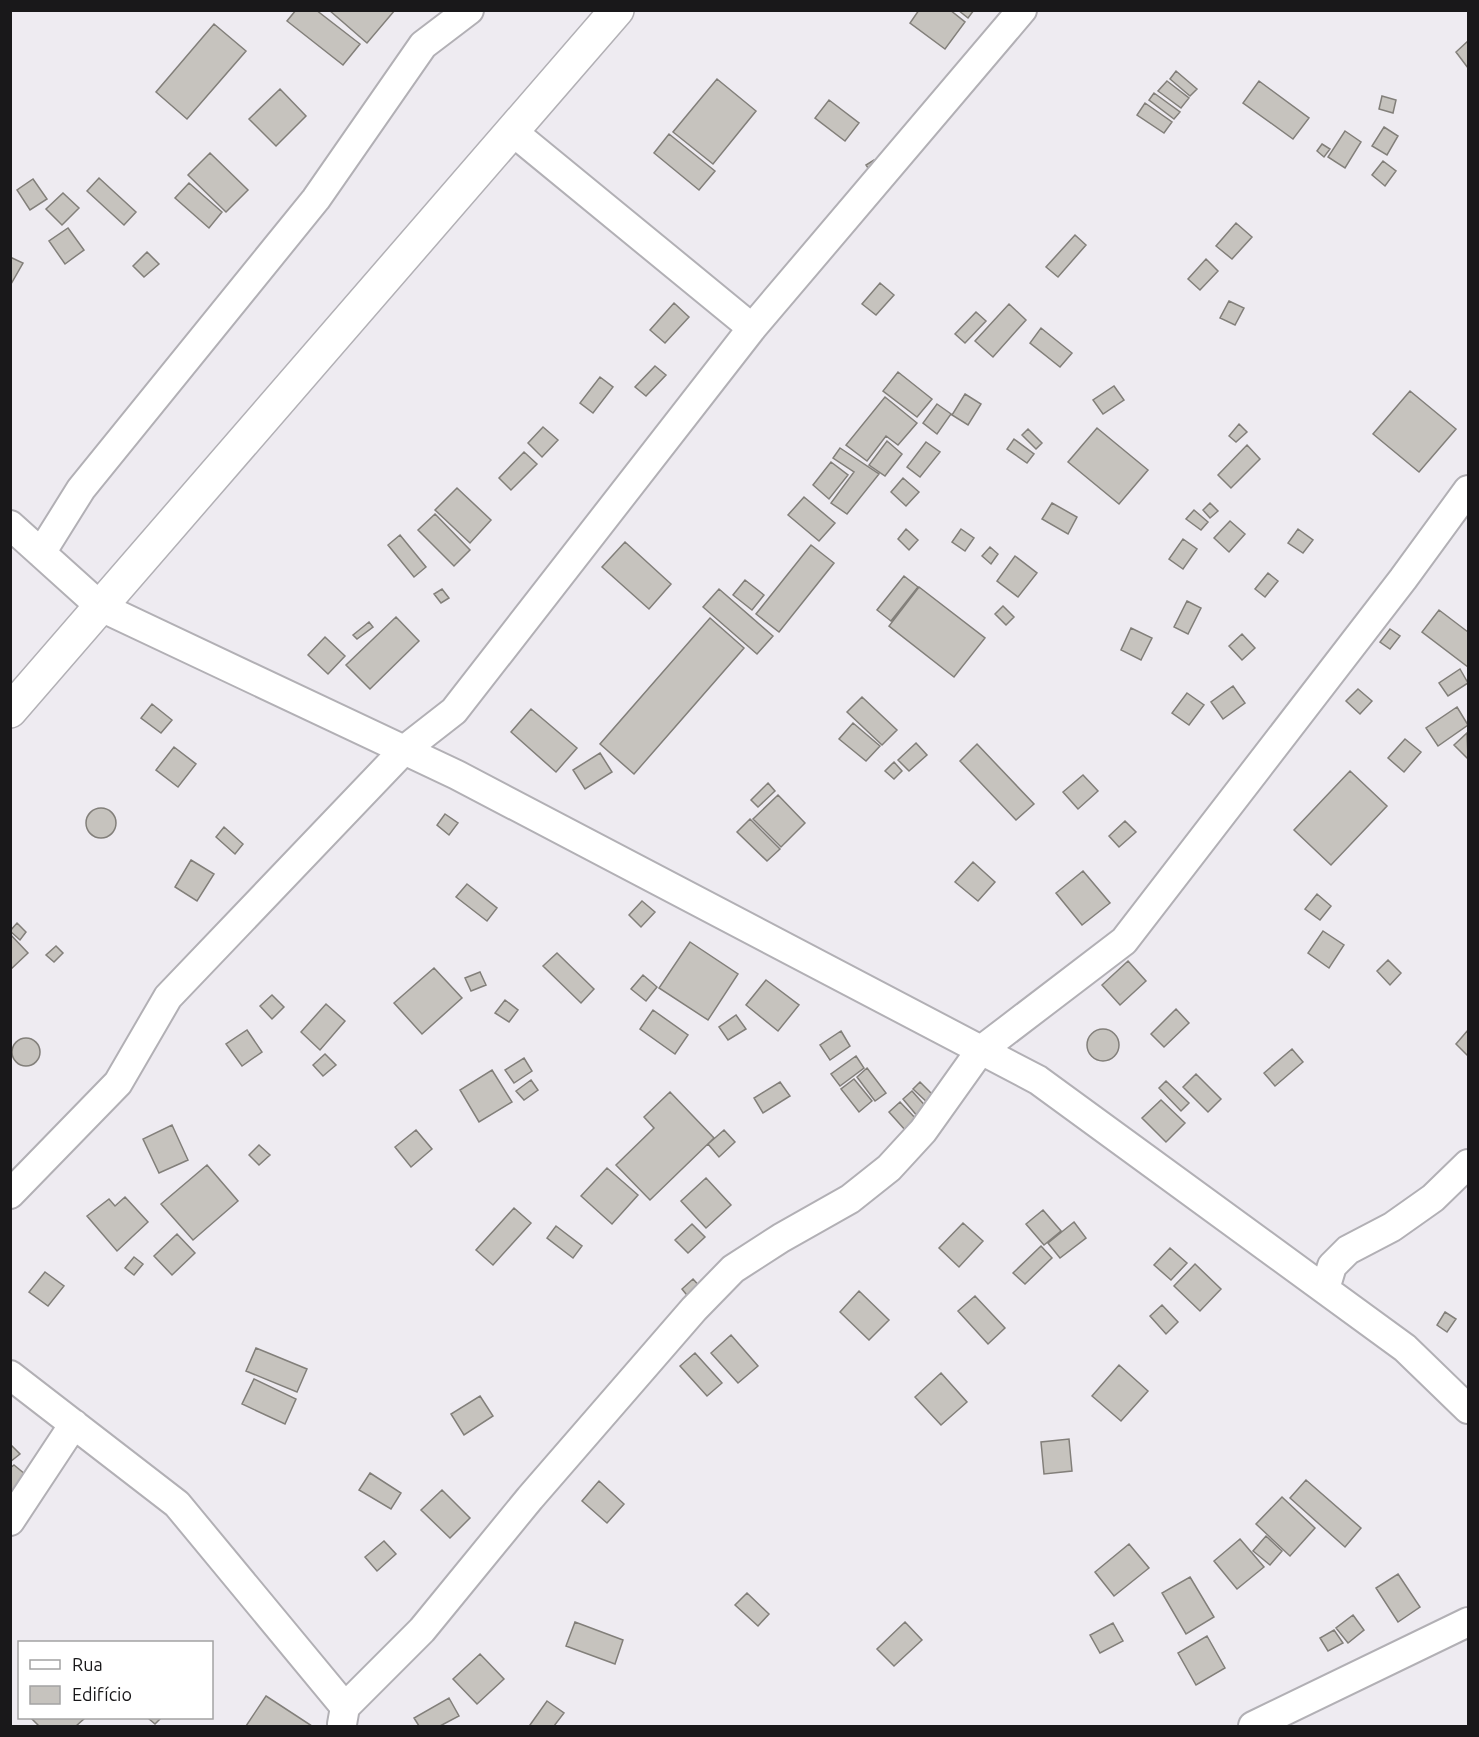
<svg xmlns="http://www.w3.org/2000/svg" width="1479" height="1737" viewBox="0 0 1479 1737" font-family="Ubuntu,sans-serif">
  <rect width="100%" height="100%" fill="#eeebf1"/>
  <path fill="#c6c3be" stroke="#827f7a" stroke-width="1.5" d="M296,10H316L360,44L343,65L287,21Z
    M329,10H395L367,43Z
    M919,10H950L965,22L945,49L910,23Z
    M958,10H974L968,18Z
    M214,24L246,51L187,119L156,92Z
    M1468,41V68L1456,52Z
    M1176,71L1197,89L1190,96L1170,79Z
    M717,79L756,111L713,164L673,132Z
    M1167,81L1189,98L1181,108L1158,91Z
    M1259,81L1309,118L1293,139L1243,103Z
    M280,89L306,116L276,146L249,119Z
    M1154,93L1180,112L1174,119L1149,100Z
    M1382,96L1396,100L1393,113L1379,109Z
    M829,100L859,123L845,141L815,118Z
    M1145,103L1172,122L1164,133L1137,115Z
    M1384,127L1398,136L1387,155L1372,146Z
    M1345,131L1361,142L1345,168L1328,157Z
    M669,134L715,171L699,190L654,153Z
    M1322,144L1330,149L1324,157L1317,151Z
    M210,153L248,190L226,212L188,175Z
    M874,160L882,172L874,177L866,165Z
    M1383,161L1396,171L1385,186L1372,175Z
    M99,178L136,212L124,225L87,191Z
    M33,179L47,199L30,210L17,190Z
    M189,183L222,212L209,228L175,198Z
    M63,193L79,208L62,225L46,209Z
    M1236,223L1252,237L1232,259L1216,246Z
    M68,228L84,250L65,264L49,241Z
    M1075,235L1086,245L1058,277L1046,267Z
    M147,252L159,264L144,277L133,266Z
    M10,257L23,263L11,284H10Z
    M1206,259L1218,271L1200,290L1188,279Z
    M880,283L894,295L876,315L862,304Z
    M1229,301L1244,308L1235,325L1220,318Z
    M674,303L689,317L665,343L650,330Z
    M1009,304L1026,320L993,357L975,341Z
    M976,312L986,321L965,343L955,334Z
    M1041,328L1072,353L1060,367L1030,343Z
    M655,366L666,375L646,396L635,387Z
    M898,372L932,399L917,417L883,391Z
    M600,377L613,387L593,413L580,403Z
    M1114,386L1124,400L1103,414L1093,400Z
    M1410,391L1456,429L1419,472L1373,434Z
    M965,394L981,404L968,425L952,415Z
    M885,397L917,423L898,445L886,436L867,461L846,445Z
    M937,404L951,414L937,434L923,423Z
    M1239,424L1247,432L1236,442L1229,436Z
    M543,427L558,440L542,457L528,443Z
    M1097,428L1148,470L1119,504L1068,462Z
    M1028,429L1042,443L1036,449L1022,435Z
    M1014,439L1034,454L1027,463L1007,449Z
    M887,441L902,454L885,476L869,465Z
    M926,442L940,452L920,477L907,467Z
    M1247,445L1260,459L1231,488L1218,475Z
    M840,448L879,474L847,514L831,503L854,472L833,458Z
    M524,452L537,464L511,490L499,478Z
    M831,462L848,475L829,499L813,485Z
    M903,478L919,492L906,506L891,492Z
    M457,488L491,520L470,543L435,510Z
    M804,497L835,523L819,541L788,515Z
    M1052,503L1077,517L1068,534L1042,519Z
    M1210,503L1218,511L1210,518L1203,510Z
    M1194,510L1208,522L1201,530L1186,519Z
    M435,514L470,550L454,566L418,530Z
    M1230,521L1245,534L1229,552L1214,538Z
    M906,529L918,540L909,550L898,539Z
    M961,529L974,538L965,551L952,542Z
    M1298,529L1313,540L1303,553L1288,543Z
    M400,535L426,567L414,577L388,545Z
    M1183,539L1197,549L1183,569L1169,559Z
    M625,542L671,584L649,609L602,567Z
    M811,545L834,563L779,632L756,614Z
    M990,547L998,554L991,564L982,556Z
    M1015,556L1037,573L1018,597L997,581Z
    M1268,573L1278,581L1265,597L1255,589Z
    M904,576L918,587L891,621L877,610Z
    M745,580L764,595L752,610L733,595Z
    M919,587L985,638L954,677L889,626Z
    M442,589L449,598L441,603L434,594Z
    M719,589L773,636L757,654L703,607Z
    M1187,601L1201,608L1188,634L1174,627Z
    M1003,606L1014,617L1006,625L995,614Z
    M1439,610L1468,632V667L1422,632Z
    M396,617L419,641L370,689L346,665Z
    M710,618L744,648L634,774L600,744Z
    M369,622L373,627L357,639L353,635Z
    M1131,628L1152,638L1141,660L1121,650Z
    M1390,629L1400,636L1390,649L1380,642Z
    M1242,634L1255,648L1242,660L1229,646Z
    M325,637L345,656L328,674L308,655Z
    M1460,669L1468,683L1448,696L1439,683Z
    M1233,686L1245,703L1223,719L1211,702Z
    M1358,689L1372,701L1360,714L1346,701Z
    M1187,693L1204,705L1189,725L1172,713Z
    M862,697L897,730L882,745L847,712Z
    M152,704L172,720L161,733L141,718Z
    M1457,707L1468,725L1438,746L1426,728Z
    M531,709L577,748L556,772L511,732Z
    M853,723L880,746L866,761L839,739Z
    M1467,733L1468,757L1467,758L1454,745Z
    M1405,739L1421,752L1404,772L1388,758Z
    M916,743L927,755L909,771L898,760Z
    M977,744L1034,804L1016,820L960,761Z
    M174,747L196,764L178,787L156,770Z
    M600,753L612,772L585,789L573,770Z
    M894,762L902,771L894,779L885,771Z
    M1350,771L1387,806L1331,865L1294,830Z
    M1083,775L1098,791L1078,809L1063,792Z
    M768,783L775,791L758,807L751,800Z
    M778,795L805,823L781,847L753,819Z
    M86 823a15 15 0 1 1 30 0a15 15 0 1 1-30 0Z
    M445,814L458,823L449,835L437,825Z
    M750,819L780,849L767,861L737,832Z
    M1125,821L1136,832L1119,847L1109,836Z
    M224,827L243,844L235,854L216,837Z
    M191,860L214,874L197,901L175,887Z
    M973,862L995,882L978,901L955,882Z
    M1083,871L1110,903L1082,925L1056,893Z
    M467,884L497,908L487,921L456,897Z
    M1317,894L1331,906L1320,920L1305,909Z
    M642,901L655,912L641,927L629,915Z
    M17,923L26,932L20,940L10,931Z
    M1323,931L1344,945L1329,968L1308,953Z
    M10,934L28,953L10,970Z
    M690,942L738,974L708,1020L659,988Z
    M56,946L63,953L54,962L46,955Z
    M557,953L594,989L581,1003L543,966Z
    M1388,960L1401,973L1390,985L1377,971Z
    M1128,961L1146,981L1120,1005L1102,985Z
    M434,968L462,998L422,1034L394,1003Z
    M480,972L486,985L471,991L465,978Z
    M643,975L657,987L646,1001L631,989Z
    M766,980L799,1005L778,1031L746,1005Z
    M272,995L284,1007L272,1019L260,1006Z
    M505,1000L518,1010L509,1022L495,1013Z
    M326,1004L345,1021L320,1050L301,1032Z
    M1176,1009L1189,1023L1164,1047L1151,1034Z
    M653,1010L688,1035L675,1054L640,1029Z
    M736,1015L746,1029L728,1040L719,1027Z
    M1087 1045a16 16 0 1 1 32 0a16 16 0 1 1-32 0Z
    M247,1030L262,1052L242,1066L226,1044Z
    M1468,1030V1056L1456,1044Z
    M841,1031L850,1046L830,1060L820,1045Z
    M12 1052a14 14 0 1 1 28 0a14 14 0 1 1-28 0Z
    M1292,1049L1303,1062L1275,1086L1264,1073Z
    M325,1054L336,1065L323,1076L313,1065Z
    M856,1056L864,1068L840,1086L831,1074Z
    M524,1058L532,1071L514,1083L505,1070Z
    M867,1068L886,1093L875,1101L857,1077Z
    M492,1070L512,1102L479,1122L460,1090Z
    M1196,1074L1221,1099L1208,1112L1183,1087Z
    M854,1079L872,1101L859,1112L841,1089Z
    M531,1080L538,1090L524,1100L516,1091Z
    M1166,1081L1189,1103L1181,1111L1159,1088Z
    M780,1082L790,1096L763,1113L754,1098Z
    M920,1082L936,1098L930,1105L913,1089Z
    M912,1091L928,1109L918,1117L903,1099Z
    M670,1092L714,1138L650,1200L616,1165L654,1128L644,1117Z
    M1161,1100L1185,1123L1166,1142L1142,1118Z
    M900,1102L918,1121L906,1131L889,1112Z
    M172,1125L188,1160L159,1173L143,1139Z
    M416,1130L432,1149L411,1167L395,1147Z
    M724,1130L735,1142L719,1157L708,1144Z
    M259,1145L270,1155L259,1165L249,1155Z
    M207,1165L238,1201L193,1240L161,1204Z
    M607,1168L638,1195L612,1224L581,1196Z
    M706,1178L731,1205L706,1228L681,1201Z
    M125,1197L148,1222L117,1251L87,1216L109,1199L115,1206Z
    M514,1208L531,1223L493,1265L476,1250Z
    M1043,1210L1061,1231L1044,1245L1026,1224Z
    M1074,1222L1086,1238L1060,1258L1048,1243Z
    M963,1223L983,1241L959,1267L939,1248Z
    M692,1224L705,1237L688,1253L675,1240Z
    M556,1226L582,1246L573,1258L547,1238Z
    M177,1234L195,1253L172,1275L154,1256Z
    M1041,1246L1052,1258L1025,1284L1013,1273Z
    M1170,1248L1187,1263L1171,1280L1154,1265Z
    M134,1257L143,1264L134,1275L125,1268Z
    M1195,1264L1221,1289L1200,1311L1174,1286Z
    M45,1272L64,1286L48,1306L29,1292Z
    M693,1279L702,1289L690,1299L682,1289Z
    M859,1291L889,1320L869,1340L840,1312Z
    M975,1296L1005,1328L988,1344L958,1311Z
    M1162,1305L1178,1322L1166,1334L1150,1316Z
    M1445,1312L1456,1319L1447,1332L1437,1325Z
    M731,1335L758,1366L738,1383L711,1353Z
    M256,1348L307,1369L297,1392L246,1371Z
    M695,1353L722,1383L707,1396L680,1366Z
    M1119,1365L1148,1391L1121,1421L1092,1396Z
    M941,1373L967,1402L941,1425L915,1397Z
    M254,1379L296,1399L285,1424L242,1404Z
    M480,1396L493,1416L464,1435L451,1414Z
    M1069,1439L1072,1471L1044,1474L1041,1442Z
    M10,1444L20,1454L10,1462Z
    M14,1465L31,1479L10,1503V1468Z
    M370,1473L401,1493L391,1509L359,1490Z
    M1306,1480L1361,1528L1345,1547L1290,1498Z
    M599,1481L624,1504L607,1523L582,1501Z
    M442,1490L470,1518L450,1538L421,1510Z
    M1282,1497L1315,1528L1290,1556L1256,1524Z
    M1266,1536L1282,1551L1270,1565L1253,1551Z
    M1240,1539L1264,1567L1237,1589L1214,1561Z
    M384,1541L396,1554L377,1571L365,1557Z
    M1129,1544L1149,1568L1114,1596L1095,1572Z
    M1398,1574L1420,1607L1398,1622L1376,1588Z
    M1190,1577L1214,1617L1186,1634L1162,1593Z
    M747,1593L769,1614L758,1626L735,1605Z
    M1353,1615L1364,1630L1348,1643L1336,1628Z
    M575,1622L623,1640L615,1664L566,1646Z
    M905,1622L922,1640L894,1666L877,1649Z
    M1113,1623L1123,1641L1100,1653L1090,1635Z
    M1334,1630L1343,1643L1328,1651L1320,1638Z
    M1207,1636L1225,1668L1196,1685L1178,1653Z
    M480,1654L504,1679L477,1704L453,1679Z
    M266,1696L312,1726H246Z
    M449,1698L459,1716L440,1726H419L414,1718Z
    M547,1701L564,1713L554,1726H531L530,1725Z
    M31,1718H85L76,1726H39Z
    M148,1718H161L155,1724Z"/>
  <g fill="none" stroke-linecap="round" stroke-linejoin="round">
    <g stroke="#b2b0b5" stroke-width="32">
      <path id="minor" d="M512,131L752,328
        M10,525L101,607L457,775L1038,1080L1405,1348L1468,1409
        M41,553L81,489L316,199L423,45L469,10
        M10,1194L118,1083L168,997L404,750L454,711L752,328L1022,10
        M1325,1289L1332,1266L1348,1250L1392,1227L1433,1198L1468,1164
        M10,1375L177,1504L345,1707L342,1724
        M10,1521L74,1424
        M345,1707L422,1630L530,1498L694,1309L733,1269L781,1238L850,1199L889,1168L923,1131L980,1051L1124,941L1403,579L1468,490
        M1253,1726L1468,1622"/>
    </g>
    <g stroke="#b2b0b5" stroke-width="36">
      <path id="trunk" d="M10,711L617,10"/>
    </g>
    <use href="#minor" stroke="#fff" stroke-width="28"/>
    <use href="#trunk" stroke="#fff" stroke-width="33"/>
  </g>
  <rect width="1479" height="1737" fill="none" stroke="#19181a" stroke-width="24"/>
  <rect x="18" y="1641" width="195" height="78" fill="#ffffff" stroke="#a3a3a3" stroke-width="1.5"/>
  <rect x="30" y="1660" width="30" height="9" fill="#ffffff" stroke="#a3a3a3" stroke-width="1.5"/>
  <text x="72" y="1671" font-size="18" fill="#19181a">Rua</text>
  <rect x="30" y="1686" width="30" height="18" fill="#c6c3be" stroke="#a3a3a3" stroke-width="1.5"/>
  <text x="72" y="1701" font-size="18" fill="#19181a">Edifício</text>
</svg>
